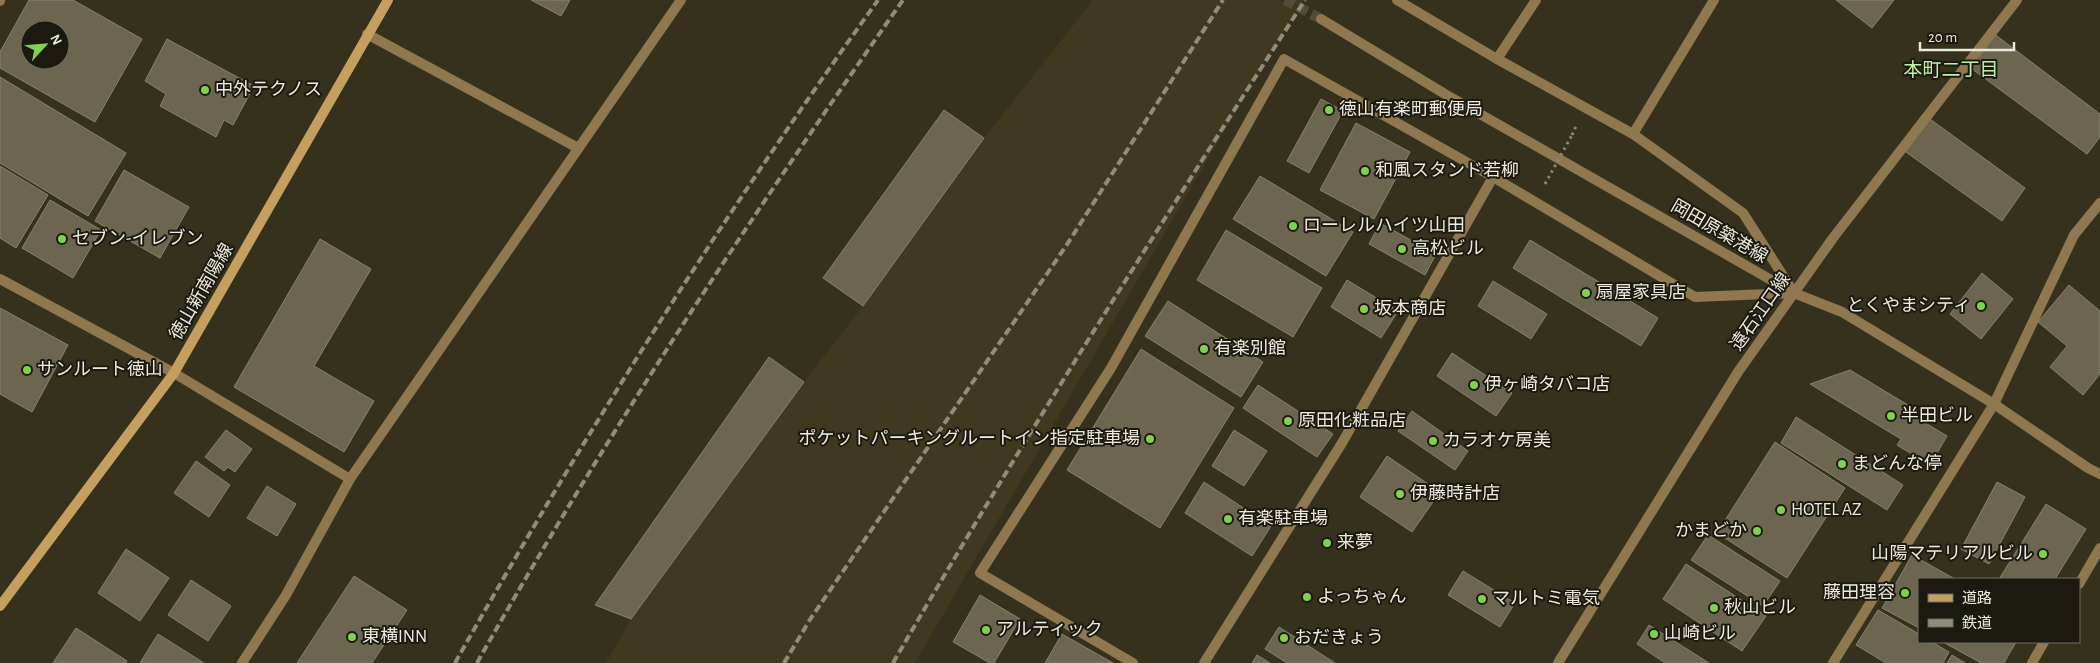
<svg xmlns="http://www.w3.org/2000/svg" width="2100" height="663" viewBox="0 0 2100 663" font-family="'Alegreya Sans','Noto Sans JP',sans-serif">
  <rect width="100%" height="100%" fill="#36311d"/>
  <path fill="#40391f" d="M1093,0H1306L1270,52L915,663H606L631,619L804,382L863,306L984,138Z"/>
  <path fill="#6c6651" stroke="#88826c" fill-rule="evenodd" d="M29,0H73L142,39L95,122L0,68V52ZM30,30H60V60H30Z
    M531,0H570L561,16Z
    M1836,0H1894L1872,28Z
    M1989,30L2100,114V137L2087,154L1964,63Z
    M167,39L254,86L233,125L224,120L216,137L160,106L166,94L145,81Z
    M0,77L126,153L88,216L0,163Z
    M1321,99L1343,111L1309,173L1287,161Z
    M944,110L984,138L863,306L823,278Z
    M1923,114L2025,188L2002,221L1899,147Z
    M1356,123L1410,152L1374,219L1320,190Z
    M0,166L48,195L16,248L0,238Z
    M124,170L189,207L160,258L95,221Z
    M1260,176L1353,232L1326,276L1233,219Z
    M50,200L101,230L73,278L22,248Z
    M1380,223L1436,254L1425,275L1369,244Z
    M1226,230L1322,288L1293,337L1197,280Z
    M320,239L371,269L314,366L374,401L344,452L234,387Z
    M1530,240L1658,318L1641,346L1513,268Z
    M1982,273L2013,299L1981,339L1950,314Z
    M1347,280L1398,311L1381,338L1331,307Z
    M1493,281L1547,314L1531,339L1478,306Z
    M2069,285L2100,311V374L2083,395L2050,367L2067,346L2038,322Z
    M1168,301L1263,362L1241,397L1145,336Z
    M0,308L68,345L32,412L0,394Z
    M1141,349L1234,408L1160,528L1067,470Z
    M1452,353L1512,393L1496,416L1437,376Z
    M769,357L804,382L631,619L595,605Z
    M1850,370L1921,413L1917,418L1947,436L1930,465L1897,445L1901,439L1810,384Z
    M1258,385L1333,434L1317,457L1243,408Z
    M1412,411L1468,451L1455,470L1398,431Z
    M1796,417L1903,485L1887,510L1781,443Z
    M226,430L252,449L235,472L228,467L224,471L205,457Z
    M1234,430L1267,451L1244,486L1212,466Z
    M1775,442L1845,488L1787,578L1717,533Z
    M1387,456L1440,492L1412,532L1360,497Z
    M196,461L230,485L209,517L174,493Z
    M1204,482L1271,526L1252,556L1185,513Z
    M1997,482L2025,497L1989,564L1961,549Z
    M267,486L296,504L277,536L247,518Z
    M2046,504L2086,529L2055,579H1999Z
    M1708,535L1780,581L1763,606L1691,560Z
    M126,549L169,578L140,621L98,593Z
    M1912,555L1955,579H1919V628L1882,608Z
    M1686,564L1766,616L1742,651L1663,599Z
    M1463,571L1515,603L1500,627L1448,595Z
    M354,576L407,610L372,663H297Z
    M191,580L231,606L208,641L168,615Z
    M980,595L1020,619L994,663H990L953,642Z
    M1878,610L1919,634V642H1932L1949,652L1943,663H1886L1856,645Z
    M1649,625L1709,663H1665L1637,644Z
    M1279,627L1335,663H1287L1265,649Z
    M76,628L127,661L126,663H53Z
    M158,634L204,663H140Z
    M1062,634L1113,663H1045Z
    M1943,642H2016L2004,663H1981Z
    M1257,655L1270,663H1252Z
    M1952,655L1965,663H1947Z"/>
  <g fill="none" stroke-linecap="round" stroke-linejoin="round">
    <path stroke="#514d3a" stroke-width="10" stroke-dasharray="10 5" stroke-linecap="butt" d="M1285,0L1321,19"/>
    <path stroke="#8d8979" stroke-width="3" stroke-dasharray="2.5 4" stroke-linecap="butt" d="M1572,135L1576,126"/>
    <path stroke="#8f784f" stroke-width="10" d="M1397,0L1497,59L1633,134L1743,213L1794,293
      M367,34L578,148
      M1497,59L1536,0
      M1633,134L1714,0
      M0,279L174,373L350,479
      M242,663L286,595L350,479L681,0
      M1133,663L980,573L1111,368L1284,59L1493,177L1695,297L1794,293
      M1204,663L1342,443L1493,177
      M1833,663L1994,404L2074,235L2100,203"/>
    <path stroke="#8f784f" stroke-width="10" d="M0,1V0
      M1321,19L1445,94L1794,293L1842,312L1994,404L2088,468L2100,474
      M2079,584L2100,548
      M1558,663L1738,372L1833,238L2017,0
      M2032,663L2044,642"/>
    <path stroke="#c59f5d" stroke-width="10" d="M0,606L174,373L388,0"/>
    <path stroke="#908c7c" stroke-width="4" stroke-dasharray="8 4" stroke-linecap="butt" d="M455,663C584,434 725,213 878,0
      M477,663C606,434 752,215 903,0
      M784,663L811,618L1066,246L1223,0
      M893,663C1023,438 1164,219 1305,0"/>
    <path stroke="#8d8979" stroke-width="3" stroke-dasharray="2.5 4" stroke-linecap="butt" d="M1545,184L1572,135"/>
  </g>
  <g fill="#81d050" stroke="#1b1910" stroke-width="2">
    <circle cx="205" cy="90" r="5"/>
    <circle cx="1329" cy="110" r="5"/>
    <circle cx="1365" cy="171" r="5"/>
    <circle cx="1293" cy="226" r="5"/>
    <circle cx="62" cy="239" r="5"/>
    <circle cx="1402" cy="249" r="5"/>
    <circle cx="1586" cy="293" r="5"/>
    <circle cx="1981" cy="306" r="5"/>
    <circle cx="1364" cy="309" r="5"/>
    <circle cx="1204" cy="349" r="5"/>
    <circle cx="27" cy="370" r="5"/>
    <circle cx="1474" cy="385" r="5"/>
    <circle cx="1891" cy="416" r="5"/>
    <circle cx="1288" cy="421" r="5"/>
    <circle cx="1150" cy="439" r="5"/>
    <circle cx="1433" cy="441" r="5"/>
    <circle cx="1842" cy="464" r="5"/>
    <circle cx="1400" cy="494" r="5"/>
    <circle cx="1781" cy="510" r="5"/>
    <circle cx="1228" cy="519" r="5"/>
    <circle cx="1757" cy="531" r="5"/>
    <circle cx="1327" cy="543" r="5"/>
    <circle cx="2043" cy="554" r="5"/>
    <circle cx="1905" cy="593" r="5"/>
    <circle cx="1307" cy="597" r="5"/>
    <circle cx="1482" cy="599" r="5"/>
    <circle cx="1714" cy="608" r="5"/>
    <circle cx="986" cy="630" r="5"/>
    <circle cx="1654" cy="634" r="5"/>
    <circle cx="352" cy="637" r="5"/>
    <circle cx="1284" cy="638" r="5"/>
  </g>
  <g text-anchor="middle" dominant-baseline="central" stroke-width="4" stroke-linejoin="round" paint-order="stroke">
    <g font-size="18" fill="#ece9dd" stroke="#1b1910" text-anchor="start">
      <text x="215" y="90">中外テクノス</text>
      <text x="1339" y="110">徳山有楽町郵便局</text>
      <text x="1375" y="171">和風スタンド若柳</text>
      <text x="1303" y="226">ローレルハイツ山田</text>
      <text x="72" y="239">セブン-イレブン</text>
      <text x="1412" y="249">高松ビル</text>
      <text x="1596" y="293">扇屋家具店</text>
      <text x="1971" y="306" text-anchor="end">とくやまシティ</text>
      <text x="1374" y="309">坂本商店</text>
      <text x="1214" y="349">有楽別館</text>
      <text x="37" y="370">サンルート徳山</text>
      <text x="1484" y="385">伊ヶ崎タバコ店</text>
      <text x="1901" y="416">半田ビル</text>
      <text x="1298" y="421">原田化粧品店</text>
      <text x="1140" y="439" text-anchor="end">ポケットパーキングルートイン指定駐車場</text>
      <text x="1443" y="441">カラオケ房美</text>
      <text x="1852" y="464">まどんな停</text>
      <text x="1410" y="494">伊藤時計店</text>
      <text x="1791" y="510">HOTEL AZ</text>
      <text x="1238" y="519">有楽駐車場</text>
      <text x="1747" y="531" text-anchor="end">かまどか</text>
      <text x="1337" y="543">来夢</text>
      <text x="2033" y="554" text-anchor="end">山陽マテリアルビル</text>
      <text x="1895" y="593" text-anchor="end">藤田理容</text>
      <text x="1317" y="597">よっちゃん</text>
      <text x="1492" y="599">マルトミ電気</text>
      <text x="1724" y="608">秋山ビル</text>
      <text x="996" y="630">アルティック</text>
      <text x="1664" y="634">山崎ビル</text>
      <text x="362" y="637">東横INN</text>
      <text x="1294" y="638">おだきょう</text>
    </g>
    <g font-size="18" fill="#ece9dd" stroke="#1b1910">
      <text transform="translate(1719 232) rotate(30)">岡田原築港線</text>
      <text transform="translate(202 292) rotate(-60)">徳山新南陽線</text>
      <text transform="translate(1761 312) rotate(-55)">遠石江口線</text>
    </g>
    <g font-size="19" fill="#c1edab" stroke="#1b1910">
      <text x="1951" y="70">本町二丁目</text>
    </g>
  </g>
  <rect x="1918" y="578" width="162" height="65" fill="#1b1910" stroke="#6f6c62"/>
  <rect x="1928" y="594" width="25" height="8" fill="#c59f5d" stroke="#6f6c62"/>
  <text x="1962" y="603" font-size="15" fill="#ece9dd">道路</text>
  <rect x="1928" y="619" width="25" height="8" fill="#908c7c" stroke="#6f6c62"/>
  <text x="1962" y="628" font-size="15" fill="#ece9dd">鉄道</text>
  <g transform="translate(45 45) rotate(64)"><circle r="24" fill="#1b1910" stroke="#6f6c62"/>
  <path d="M0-4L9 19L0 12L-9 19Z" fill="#81d050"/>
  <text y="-8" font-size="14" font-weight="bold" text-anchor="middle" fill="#ece9dd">N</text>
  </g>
  <path d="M1920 42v8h94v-8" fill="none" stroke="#ece9dd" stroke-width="2.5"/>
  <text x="1928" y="42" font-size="15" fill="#ece9dd" stroke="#1b1910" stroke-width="4" paint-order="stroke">20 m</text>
</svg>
